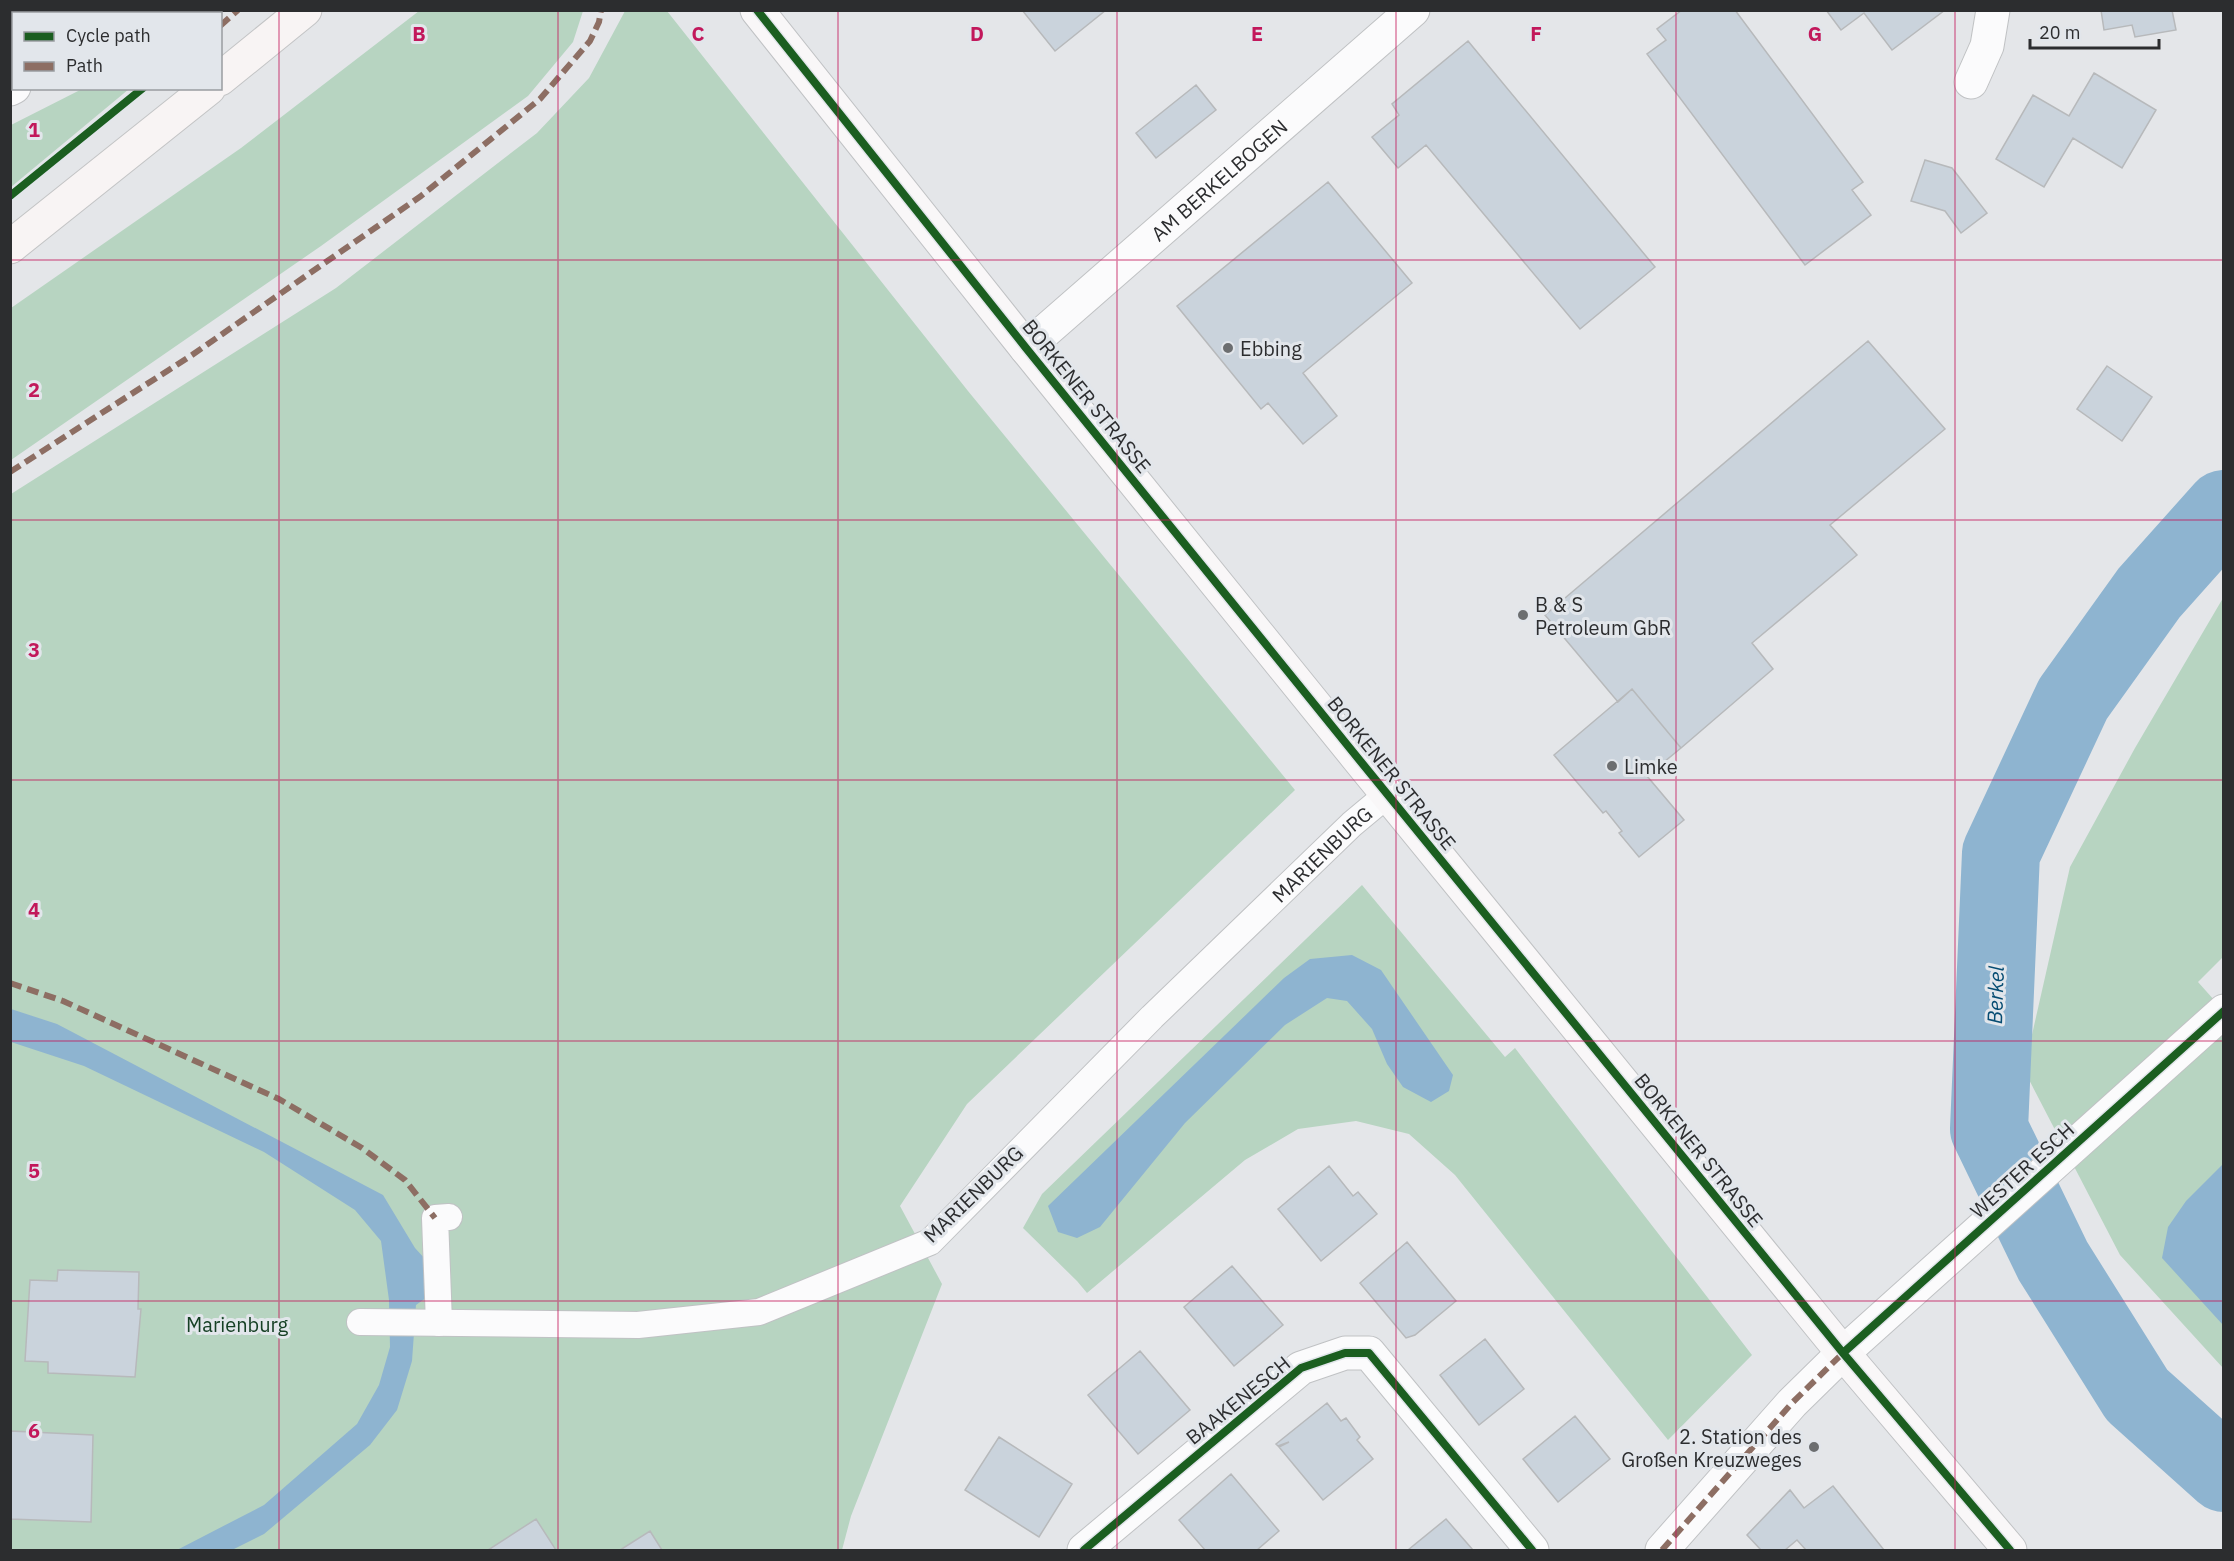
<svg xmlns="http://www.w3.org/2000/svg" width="2234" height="1561" viewBox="0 0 2234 1561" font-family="'IBM Plex Sans',sans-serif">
  <rect width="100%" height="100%" fill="#e4e6e9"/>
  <path fill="#b7d4c1" d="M134,11V10L218,11L214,14L130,13Z
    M419,11H583L573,42L528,96L321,246L11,460V308L241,148Z
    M625,11H667L968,391L1295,790L967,1104L900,1206L942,1284L851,1516L842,1550H11V494L336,288L537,133L589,78Z
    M84,88L129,89L11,187V125Z
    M2223,598V957L2198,982L2223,1010V1368L2120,1255L2024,1070L2070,867L2135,748Z
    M1362,885L1505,1057L1515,1048L1752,1355L1668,1440L1455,1175L1409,1134L1356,1121L1298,1129L1245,1160L1087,1293L1077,1281L1023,1228L1042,1194Z"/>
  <path fill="#8eb4d0" d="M1352,955L1381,970L1453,1075L1449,1091L1431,1102L1403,1087L1387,1064L1372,1029L1347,1001L1327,998L1285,1025L1185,1123L1100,1227L1077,1238L1058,1232L1048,1206L1284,978L1310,959Z
    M11,1009L57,1024L383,1195L415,1248L426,1260L430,1295L416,1305L412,1361L397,1410L370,1445L264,1534L232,1550H177L264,1505L357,1424L379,1385L390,1347L389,1300L381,1241L355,1210L264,1152L84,1066L11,1042Z
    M2222,1165H2224L2223,1325L2162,1258L2168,1227L2186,1201Z"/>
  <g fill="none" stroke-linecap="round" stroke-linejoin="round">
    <path stroke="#8eb4d0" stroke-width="78" d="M2224,509L2149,593L2073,699L2001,853L1989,1129L2053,1261L2137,1395L2224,1473"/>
  </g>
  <path fill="#cad3dc" stroke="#b7b9bb" stroke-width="1.5" d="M1022,10H1106L1055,51Z
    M1682,10H1735L1863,182L1852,190L1871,215L1805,265L1647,54L1666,40L1657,29Z
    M1826,10H1945L1892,50L1864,13L1841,30Z
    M2101,10H2172L2176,30L2135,37L2132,25L2104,30Z
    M1468,41L1655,267L1580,329L1426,145L1398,168L1372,137L1399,115L1392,104Z
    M2094,73L2156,110L2122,168L2073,138L2044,187L1996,159L2033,95L2069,116Z
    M1196,85L1216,110L1156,158L1136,133Z
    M1925,160L1952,168L1987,213L1961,233L1945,211L1911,201Z
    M1328,182L1412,283L1303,373L1337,416L1303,444L1268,403L1261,409L1177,306Z
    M1868,341L1945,429L1830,525L1857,555L1752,643L1773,669L1681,748L1632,689L1618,702L1545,615Z
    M2107,366L2152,397L2122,441L2077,409Z
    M1632,689L1681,748L1647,776L1684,820L1639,857L1619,833L1622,831L1606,811L1603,813L1554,755Z
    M1329,1166L1353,1196L1358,1192L1377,1214L1321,1261L1278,1209Z
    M1407,1242L1456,1301L1415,1335L1406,1338L1360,1283Z
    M1232,1266L1283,1325L1234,1366L1184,1307Z
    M58,1270L139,1272L138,1309H141L135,1377L48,1373V1362L25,1361L30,1280L57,1281Z
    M1485,1339L1524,1389L1479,1425L1440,1375Z
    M1140,1351L1190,1410L1138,1454L1088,1395Z
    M1327,1403L1341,1421L1346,1418L1360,1437L1357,1440L1373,1459L1323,1500L1279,1447L1289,1442L1278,1446L1276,1444Z
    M1575,1416L1610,1459L1558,1502L1523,1459Z
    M10,1431L93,1435L91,1522L10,1519Z
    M999,1437L1072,1484L1039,1537L965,1490Z
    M1231,1474L1279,1531L1257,1550H1205L1179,1520Z
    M1833,1486L1884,1550H1806L1797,1540L1785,1550H1761L1747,1535L1790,1490L1804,1508Z
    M536,1519L556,1550H488Z
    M1446,1519L1473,1550H1408Z
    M650,1531L662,1550H620Z"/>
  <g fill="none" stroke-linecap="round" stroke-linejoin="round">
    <g stroke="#c0c2c4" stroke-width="28">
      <g id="lane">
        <path d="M105,14L109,10"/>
        <path id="s1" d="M360,1322L638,1325L759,1312L930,1242L1152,1017L1352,824L1388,794"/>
        <path d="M439,1323L435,1218L449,1217"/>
      </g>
    </g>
    <g stroke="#c0c2c4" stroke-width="35">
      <g id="street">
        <path d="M1971,82L1987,46L1993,10"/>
        <path d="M10,89L14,87"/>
        <path id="s2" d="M1026,348L1413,10"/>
        <path d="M1084,1550L1301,1368L1345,1353H1369L1532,1550"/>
        <path d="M1662,1550L1792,1403L1843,1353L2224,1011"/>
      </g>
    </g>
    <g stroke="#c0c2c4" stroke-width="35">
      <path id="secondary" d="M757,10L1026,348L1357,757L1843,1353L2010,1550"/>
    </g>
    <g stroke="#c3c4c5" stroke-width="35">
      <path id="primary" d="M220,79L305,10
        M10,247L209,88"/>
    </g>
    <use href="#lane" stroke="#fbfbfc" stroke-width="26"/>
    <use href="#street" stroke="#fbfbfc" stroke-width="33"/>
    <use href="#secondary" stroke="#f9f7f8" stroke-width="33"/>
    <use href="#primary" stroke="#f8f4f4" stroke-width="33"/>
    <path stroke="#8d6e63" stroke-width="6" stroke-dasharray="12 6" stroke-linecap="butt" d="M220,26L238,10
      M10,472L192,355L421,196L540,99L590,41L599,22L601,10
      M10,983L63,1001L279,1099L362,1148L405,1180L435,1218
      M1662,1550L1792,1403L1843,1353"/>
    <g stroke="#e2e6eb" stroke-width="11">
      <path id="cycleway" d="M757,10L1026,348L1357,757L1843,1353L2010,1550
        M10,196L143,88
        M1843,1353L2224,1011
        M1084,1550L1301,1368L1345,1353H1369L1532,1550"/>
    </g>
    <use href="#cycleway" stroke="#1b5e20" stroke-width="8"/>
  </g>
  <path fill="none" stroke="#c2185b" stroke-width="1.5" stroke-opacity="0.55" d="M279,10V1550M558,10V1550M838,10V1550M1117,10V1550M1396,10V1550M1676,10V1550M1955,10V1550M10,260H2224M10,520H2224M10,780H2224M10,1041H2224M10,1301H2224"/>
  <g fill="#6c6e70" stroke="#e2e6eb" stroke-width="2">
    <circle cx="1228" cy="348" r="6"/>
    <circle cx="1523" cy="615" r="6"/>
    <circle cx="1612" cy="766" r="6"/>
    <circle cx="1814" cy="1447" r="6"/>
  </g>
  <g text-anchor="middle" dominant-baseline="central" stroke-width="6" stroke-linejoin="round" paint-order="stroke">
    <g font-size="20" fill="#2c2d2f" stroke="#e2e6eb">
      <text stroke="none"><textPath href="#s2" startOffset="256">AM BERKELBOGEN</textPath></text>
      <text transform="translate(1087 396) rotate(51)">BORKENER STRASSE</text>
      <text transform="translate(1392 773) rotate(51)">BORKENER STRASSE</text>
      <text stroke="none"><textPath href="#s1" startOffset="1136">MARIENBURG</textPath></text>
      <text transform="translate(1699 1150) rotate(51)">BORKENER STRASSE</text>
      <text transform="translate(2022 1170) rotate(-42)">WESTER ESCH</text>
      <text transform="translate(973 1194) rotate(-44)">MARIENBURG</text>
      <text transform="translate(1238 1400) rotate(-39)">BAAKENESCH</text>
    </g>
    <g font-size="20" fill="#2c2d2f" stroke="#e2e6eb" text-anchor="start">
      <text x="1240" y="348">Ebbing</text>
      <text x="1535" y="604">B &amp; S<tspan x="1535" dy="23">Petroleum GbR</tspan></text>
      <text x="1624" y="766">Limke</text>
      <text x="1802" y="1436" text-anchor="end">2. Station des<tspan x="1802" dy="23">Großen Kreuzweges</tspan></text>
    </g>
    <g font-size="20" fill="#164025" stroke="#e2e6eb">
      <text x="237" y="1324">Marienburg</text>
    </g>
    <g font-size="21" font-style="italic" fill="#064c72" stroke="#e2e6eb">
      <text transform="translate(1995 995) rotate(-88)">Berkel</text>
    </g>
  </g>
  <g font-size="20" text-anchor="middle" font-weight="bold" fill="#c2185b" stroke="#e2e6eb" stroke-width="6" stroke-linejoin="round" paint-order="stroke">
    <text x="419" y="41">B</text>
    <text x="698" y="41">C</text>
    <text x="977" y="41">D</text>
    <text x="1257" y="41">E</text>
    <text x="1536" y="41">F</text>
    <text x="1815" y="41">G</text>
    <text x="34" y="137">1</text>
    <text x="34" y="397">2</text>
    <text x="34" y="657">3</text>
    <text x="34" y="917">4</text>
    <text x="34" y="1178">5</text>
    <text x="34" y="1438">6</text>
  </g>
  <rect width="2234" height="1561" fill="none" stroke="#2c2d2f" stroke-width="24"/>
  <rect x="12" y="12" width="210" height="78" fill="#e2e6eb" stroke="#999ca0" stroke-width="1.5"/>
  <rect x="24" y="32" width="30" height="9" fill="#1b5e20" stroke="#999ca0" stroke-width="1.5"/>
  <text x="66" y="42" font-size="18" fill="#2c2d2f">Cycle path</text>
  <rect x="24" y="62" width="30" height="9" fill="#8d6e63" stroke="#999ca0" stroke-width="1.5"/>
  <text x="66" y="72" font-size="18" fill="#2c2d2f">Path</text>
  <path d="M2030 39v9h129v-9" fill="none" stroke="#2c2d2f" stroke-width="3"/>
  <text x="2039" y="39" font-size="18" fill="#2c2d2f" stroke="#e2e6eb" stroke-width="4.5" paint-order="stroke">20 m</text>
</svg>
